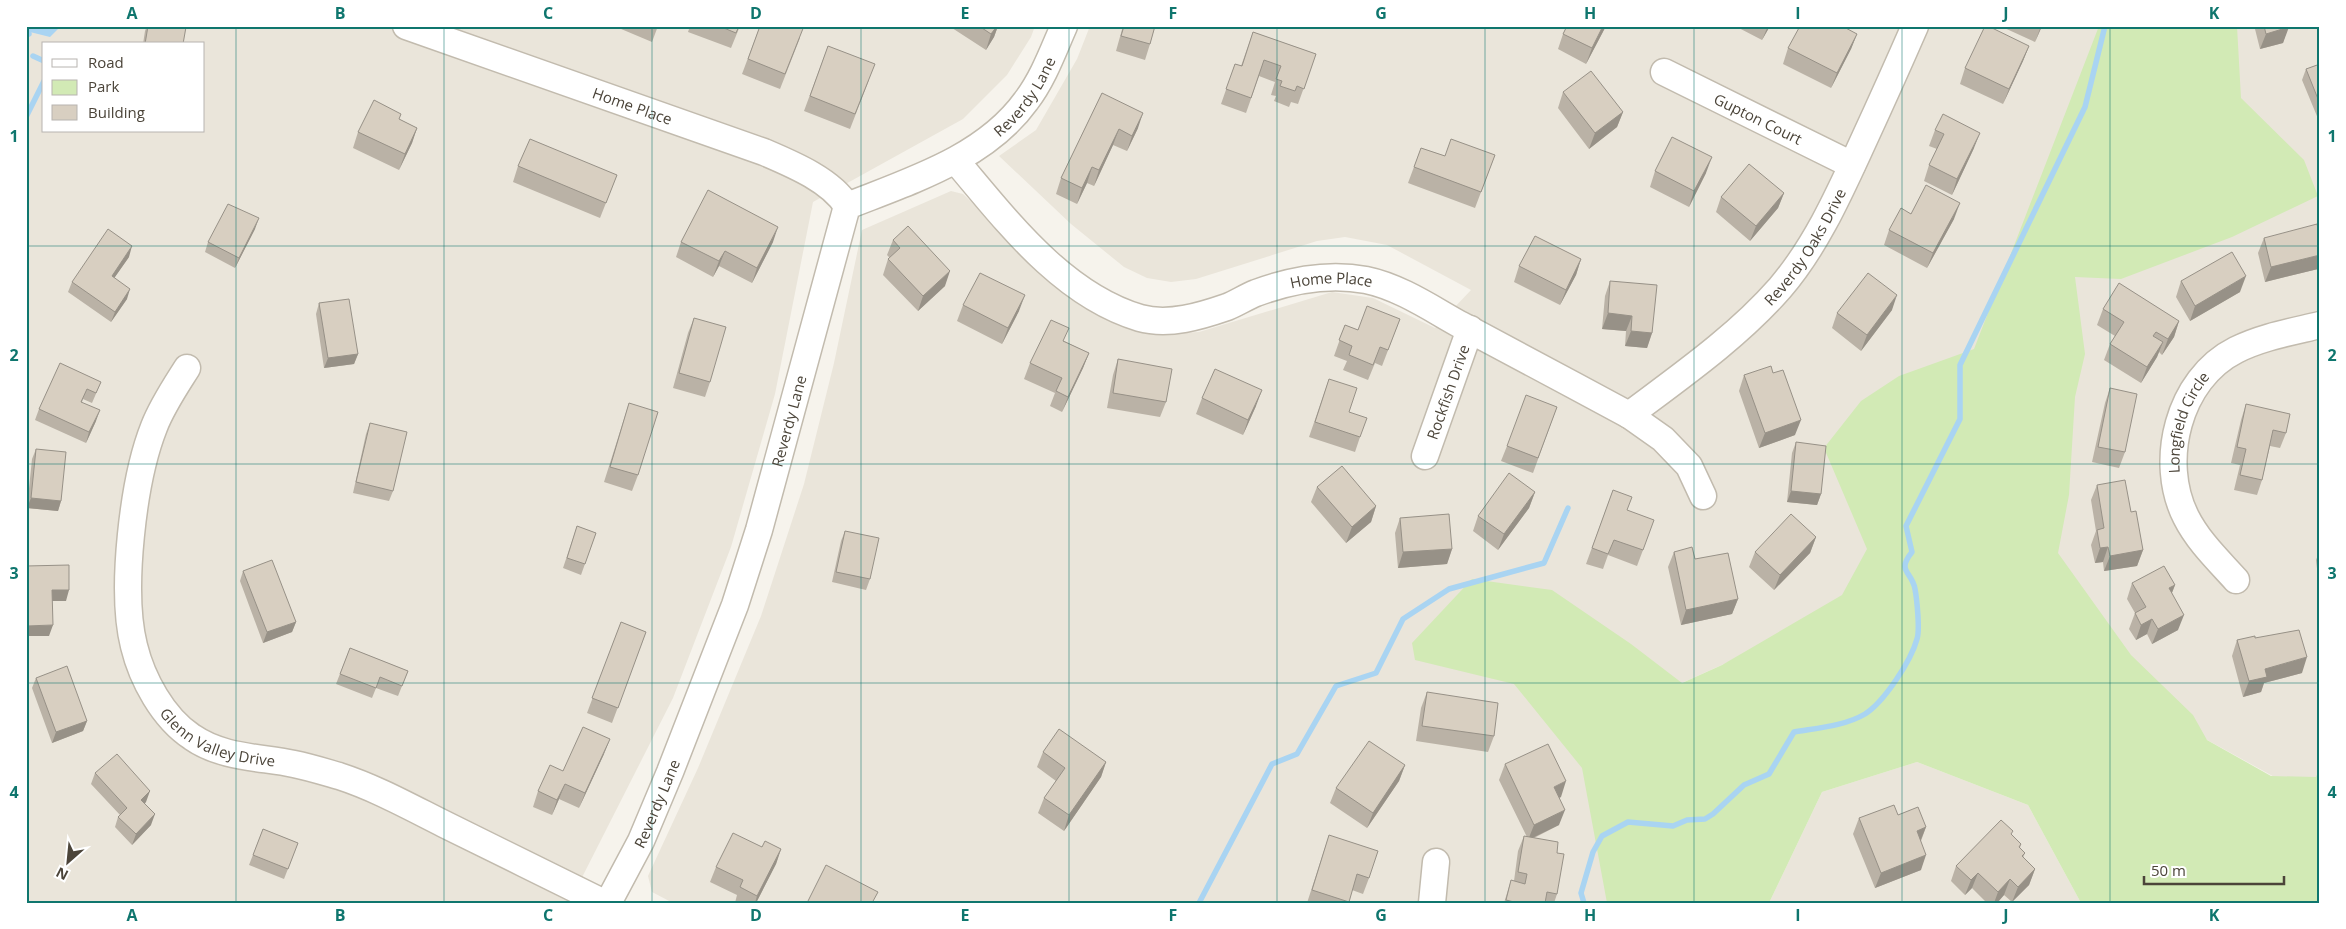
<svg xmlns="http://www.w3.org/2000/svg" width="2346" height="929" viewBox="0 0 2346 929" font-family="'Open Sans',sans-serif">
  <rect width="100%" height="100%" fill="#f6f3ec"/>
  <path fill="#eae5da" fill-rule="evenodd" d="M26,26H1035L1031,37L1007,75L963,119L813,202L775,394L731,547L673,698L569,903H26ZM44,44H204V131H44Z
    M1090,26H2320V802L1909,576L1857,604L1613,714L1610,903H673L652,892L648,876L698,768L761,616L804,484L834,363L862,230L951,191L963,194L1030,258L1155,334L1199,332L1332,292L1373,298L1435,328L1471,290L1387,245L1345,237L1317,241L1196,279L1171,282L1147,278L1124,267L1071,224L999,156L1036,130L1077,59Z
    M1917,762L2028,805L2081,903H1769L1822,792Z"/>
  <path fill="#d2eab5" d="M2099,26H2237L2241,98L2304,160L2318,196L2232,237L2121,279L2075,277L2085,354L2075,397L2069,495L2058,553L2131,655L2193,715L2207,740L2271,776L2316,777L2320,768V903H2081L2028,805L1917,762L1822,792L1769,903H1607L1582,768L1514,684L1415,660L1412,643L1472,579L1552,590L1631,644L1682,683L1722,665L1842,595L1867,549L1824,448L1861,401L1899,376L1974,349Z"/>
  <path fill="#a9d4f2" d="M26,26H61L50,37L26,31Z"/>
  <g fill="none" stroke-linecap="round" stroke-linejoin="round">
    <path stroke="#a9d4f2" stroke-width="5.5" d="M27,26L29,34
      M33,56L44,61
      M26,117L44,81
      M1199,903L1272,764L1297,754L1336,686L1376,673L1403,619L1449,589L1544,563L1568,508
      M1584,903L1581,893L1593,852L1602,836L1628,822L1673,826L1687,820L1705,819L1713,814L1744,785L1769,774L1794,732C1817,728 1845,726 1865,714C1884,702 1911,661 1917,639C1920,630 1917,600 1915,589C1912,571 1896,572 1912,552L1906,526L1960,419V365L2085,107L2105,26"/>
    <g stroke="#c2bbae" stroke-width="29">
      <g id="minor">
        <path id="s1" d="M406,26L764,152C792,164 831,180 847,206"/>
        <path id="s2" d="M1664,72L1852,165"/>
        <path id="s3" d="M956,161C1006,220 1062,295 1140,318C1169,326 1201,316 1227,307C1237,303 1246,297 1256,293C1291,280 1329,273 1366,280C1400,287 1432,309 1461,325C1518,355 1573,385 1629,415L1663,439L1689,466L1703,496"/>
        <path id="s4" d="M187,368C175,387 162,406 154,427C133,480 120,591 134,646C142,679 163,718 192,737C222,758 260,757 294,764C309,767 325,772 339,776C376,788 410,807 444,824C497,850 551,877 604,903"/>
        <path id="s5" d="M1629,415C1681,376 1737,337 1780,288C1816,246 1839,194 1862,144C1880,105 1898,65 1915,26"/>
        <path id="s6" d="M1425,456L1470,329"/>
        <path id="s7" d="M2236,580C2218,560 2198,541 2186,517C2158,462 2178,379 2236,350C2262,337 2291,332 2320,325"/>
        <path id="s8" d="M608,903L641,841L670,772L735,605L759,530L847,206C910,181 985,158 1026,101C1043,79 1053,51 1064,26"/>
        <path d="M1432,903L1436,862"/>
      </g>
    </g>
    <use href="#minor" stroke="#fff" stroke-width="26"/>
  </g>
  <path fill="#bab2a6" d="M147,26H180L183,44H143L145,31Z
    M614,26H658L652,42Z
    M690,26H740L731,48L688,32Z
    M760,26L800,38L780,89L742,74Z
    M949,26H998L994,37L986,50Z
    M1123,26H1155L1150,44L1145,60L1116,51Z
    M1567,26H1606L1586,64L1558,49L1563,34Z
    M1735,26H1770L1762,40Z
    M2000,26H2042L2035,42Z
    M2256,26H2288L2283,43L2260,49L2255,29Z
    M1253,32L1316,54L1298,104L1291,102L1289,107L1274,101L1276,96L1271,95L1275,82L1259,76L1246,113L1221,104L1235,64L1241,66Z
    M1857,34L1851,49L1831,88L1783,64L1788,48Z
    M828,46L869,80L850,129L804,111Z
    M2029,46L2023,61L2003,104L1960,84L1965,68Z
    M2320,64V121H2319L2302,80L2306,69Z
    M1563,92L1623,112L1617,127L1589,149L1558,108Z
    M1102,93L1138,128L1127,151L1113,145L1094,186L1087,183L1077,204L1056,194L1061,178Z
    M399,119L417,128L412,143L399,170L353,148L358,132Z
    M1935,130L1974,148L1952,195L1924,181L1929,165L1937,149L1929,146Z
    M1421,148L1445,156L1495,155L1475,208L1408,183Z
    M518,166L617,175L600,218L513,182Z
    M1655,171L1706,173L1689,207L1650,187Z
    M1784,193L1778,208L1750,241L1716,212L1721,197Z
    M1911,214L1954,219L1927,268L1884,245L1889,230Z
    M255,229L235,268L205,252L208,242Z
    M2264,238L2318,269L2265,282L2258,253Z
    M893,240L945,286L918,311L883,275L888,259L890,258L887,255Z
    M681,242H773L752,283L719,266L713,277L676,257Z
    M129,257L114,278L127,299L111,322L68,292L72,282Z
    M1581,259L1576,275L1560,305L1514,282L1519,266Z
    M1610,281L1652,333L1647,348L1625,346L1626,331L1602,329L1605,296Z
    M2181,281L2240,292L2190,321L2176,297Z
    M319,303L358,354L354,364L324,368L316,314Z
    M963,305L1019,311L1002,344L957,321Z
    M2103,309L2179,321L2174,337L2162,355L2159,352L2157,357L2141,383L2104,360L2110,344L2115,336L2097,325Z
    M1892,310L1861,351L1832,328L1837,313Z
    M694,318L710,382L705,397L673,388L688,333Z
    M1400,319L1382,366L1375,363L1368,380L1343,370L1347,361L1334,356L1345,325L1358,330Z
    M1064,341L1089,353L1083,368L1062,412L1050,406L1055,393L1024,379L1030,363Z
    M1118,359L1166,402L1160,417L1107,408L1113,375Z
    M1773,373L1795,435L1759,448L1739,391L1744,375Z
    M1329,379L1349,412L1360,437L1355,452L1309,437Z
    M2320,380V399L2317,387Z
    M101,382L92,403L83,399L82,402L96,421L86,443L35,420L39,409Z
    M2110,388L2125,452L2119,468L2092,462L2105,403Z
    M1202,398L1256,406L1243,435L1196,414Z
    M629,403L638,475L632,491L604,482Z
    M2246,404L2286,433L2280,448L2270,446L2262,480L2257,495L2234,490L2240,465L2231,463L2241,420Z
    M1557,407L1533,473L1501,461L1507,446Z
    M370,423L393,491L389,501L353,493L366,434Z
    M1796,442L1821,494L1817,505L1787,502L1792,453Z
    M36,449L61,501L58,511L27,508L32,459Z
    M2097,485L2131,512L2143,550L2137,566L2104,571L2103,562L2095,563L2091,545L2096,531L2091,500Z
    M1317,487L1376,506L1371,522L1346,543L1311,502Z
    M1613,490L1627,510L1643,550L1637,566L1608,555L1603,569L1586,564Z
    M1535,492L1529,508L1498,550L1473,531L1478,516Z
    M1400,518L1452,549L1447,564L1398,568L1395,533Z
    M577,526L596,533L581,575L563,568Z
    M845,531L870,579L866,590L832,582L841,541Z
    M1816,537L1810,553L1774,590L1749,567L1755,552Z
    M2320,550V594L2316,560Z
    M1674,552L1695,559L1738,599L1732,614L1681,625L1668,567Z
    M243,571L296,622L292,632L263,643L240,581Z
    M2132,583L2175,585L2172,593L2178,630L2152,644L2147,634L2136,640L2129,629L2135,613L2127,599Z
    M621,622L646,632L612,723L587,713Z
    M2237,640L2302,673L2264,683L2261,692L2243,697L2232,656Z
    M350,648L408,671L398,696L376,688L372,698L336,684Z
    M36,678L87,721L83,731L52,743L32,688Z
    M1427,692L1494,736L1488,752L1416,741L1421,708Z
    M1043,752L1106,762L1101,777L1064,831L1038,813L1044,798L1056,781L1037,767Z
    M604,754L579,808L559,799L552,815L533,807L538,791L563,771Z
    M1505,764L1561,797L1559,798V825L1534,838L1557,853V894L1554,903H1504L1511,880L1514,881L1518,851L1524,836L1527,837L1499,780Z
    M1405,765L1399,781L1367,828L1330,803L1336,788Z
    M95,773L146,802L145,803L151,825L132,845L115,827L118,817L120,815L91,784Z
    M1898,815L1926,827L1921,841V870L1875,888L1853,834L1859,818Z
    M263,829L298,843L284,879L249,865Z
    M1329,835L1369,878L1363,894L1352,890L1348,903H1307Z
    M2012,835L2021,844L2020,848L2025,853L2023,858L2035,869L2029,885L2012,902L2004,895L1997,903H1987L1972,888L1965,895L1951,881L1956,866Z
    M762,847L781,849L776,864L756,903H735L737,895L710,882L716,867Z"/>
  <path fill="#979187" d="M997,26H998L994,37L986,50L991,34Z
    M1603,26H1606L1586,64L1592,48Z
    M1768,26H1770L1762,40Z
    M2041,26H2042L2035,42Z
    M2289,27L2283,43L2260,49L2266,34Z
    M1857,34L1851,49L1831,88L1837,73Z
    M2029,46L2023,61L2003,104L2009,89Z
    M1623,112L1617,127L1589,149L1595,133Z
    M1143,113L1138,128L1127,151L1132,136Z
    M417,128L412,143L399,170L405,154Z
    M1119,129L1113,145L1094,186L1099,170Z
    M1980,133L1974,148L1952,195L1957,179Z
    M1712,157L1706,173L1689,207L1694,191Z
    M1092,167L1087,183L1077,204L1082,188Z
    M1784,193L1778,208L1750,241L1756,226Z
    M1960,203L1954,219L1927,268L1933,253Z
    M259,218L255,229L235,268L239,258Z
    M778,227L773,242L752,283L757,268Z
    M132,246L129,257L108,287L112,276Z
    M725,251L719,266L713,277L719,261Z
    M2320,255V265L2318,269L2265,282L2271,267Z
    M1581,259L1576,275L1560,305L1566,290Z
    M950,271L945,286L918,311L923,296Z
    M2246,276L2240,292L2190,321L2195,306Z
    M130,289L127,299L111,322L115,312Z
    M1025,295L1019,311L1002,344L1008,328Z
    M1897,295L1892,310L1861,351L1867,335Z
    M1608,313L1632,316L1626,331L1602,329Z
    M2179,321L2174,337L2162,355L2168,339Z
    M1631,331L1652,333L1647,348L1625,346Z
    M2163,342L2157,357L2141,383L2147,367Z
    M1089,353L1083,368L1062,412L1068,397Z
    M358,354L354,364L324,368L328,358Z
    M1262,390L1256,406L1243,435L1248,420Z
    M100,410L96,421L86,443L89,432Z
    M1801,420L1795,435L1759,448L1765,433Z
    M1791,491L1821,494L1817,505L1787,502Z
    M1535,492L1529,508L1498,550L1504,534Z
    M31,498L61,501L58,511L27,508Z
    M1376,506L1371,522L1346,543L1352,527Z
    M1816,537L1810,553L1774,590L1780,575Z
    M2108,547L2103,562L2095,563L2100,548Z
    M1452,549L1447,564L1398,568L1403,552Z
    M2143,550L2137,566L2104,571L2110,556Z
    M2175,585L2169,600V588Z
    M52,590H69L66,601H48Z
    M1738,599L1732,614L1681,625L1686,610Z
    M2184,615L2178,630L2152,644L2158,629Z
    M2152,619L2147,634L2136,640L2141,625Z
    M296,622L292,632L263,643L267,632Z
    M53,625L49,636H26V626Z
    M2307,657L2302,673L2264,683L2261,692L2243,697L2249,681L2265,669Z
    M87,721L83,731L52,743L56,732Z
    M610,739L604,754L579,808L585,793Z
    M1106,762L1101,777L1064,831L1069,815Z
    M1405,765L1399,781L1367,828L1373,813Z
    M1566,781L1561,797L1548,803L1554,787Z
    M565,784L559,799L552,815L557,800Z
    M150,791L146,802L138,810L141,800Z
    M1565,810L1559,825L1528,840L1534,825Z
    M155,814L151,825L132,845L136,834Z
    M1926,827L1920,842L1917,831Z
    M781,849L776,864L756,903H755L757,896Z
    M1926,855L1921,870L1875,888L1881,873Z
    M2035,869L2029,885L2012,902L2018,887Z
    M1978,873L1972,888L1965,895L1971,880Z
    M2010,879L2004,895L1997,903H1994L1998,892Z"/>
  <path fill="#d8cfc1" stroke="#979187" d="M148,26H180L186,27L183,44H145Z
    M719,26H739L736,33Z
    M760,26H804L785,74L748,59Z
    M979,26H997L991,34Z
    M1124,26H1155L1150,44L1121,36Z
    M1567,26H1603L1592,48L1563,34Z
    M1800,26H1842L1857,34L1837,73L1788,48Z
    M1985,26H1988L2029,46L2009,89L1965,68Z
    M2264,26H2288L2289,27L2266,34Z
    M1253,32L1316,54L1304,89L1297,86L1295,91L1280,86L1282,81L1276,79L1281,66L1264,60L1251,98L1226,89L1235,64L1242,66Z
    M828,46L875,64L855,114L810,96Z
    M2320,64V104L2306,69Z
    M1591,71L1623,112L1595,133L1563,92Z
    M1102,93L1143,113L1132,136L1119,129L1099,170L1092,167L1082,188L1061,178Z
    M374,100L401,114L399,119L417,128L405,154L358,132Z
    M1943,114L1980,133L1957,179L1929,165L1944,134L1935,130Z
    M1672,137L1712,157L1694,191L1655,171Z
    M530,139L617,175L606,203L518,166Z
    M1451,139L1495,155L1481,192L1414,167L1421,148L1445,156Z
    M1749,164L1784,193L1756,226L1721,197Z
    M1926,185L1960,203L1933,253L1889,230L1901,208L1911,214Z
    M708,190L778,227L757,268L725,251L719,261L681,242Z
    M228,204L259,218L239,258L208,242Z
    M2317,224L2320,237V255L2271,267L2264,238Z
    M908,226L950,271L923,296L888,259L900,248L893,240Z
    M108,229L132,246L112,276L130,289L115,312L72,282Z
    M1535,236L1581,259L1566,290L1519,266Z
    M2232,252L2246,276L2195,306L2181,281Z
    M980,273L1025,295L1008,328L963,305Z
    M1868,273L1897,295L1867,335L1837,313Z
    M1610,281L1657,285L1652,333L1631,331L1632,316L1608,313Z
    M2119,283L2179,321L2168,339L2156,332L2153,336L2163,342L2147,367L2110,344L2124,322L2103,309Z
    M349,299L358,354L328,358L319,303Z
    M1367,306L1400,319L1388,350L1380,347L1373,365L1349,355L1352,346L1339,340L1345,325L1358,330Z
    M694,318L726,327L710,382L679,373Z
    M1051,320L1069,328L1063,341L1089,353L1068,397L1056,391L1062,378L1030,363Z
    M1118,359L1172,369L1166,402L1113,393Z
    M60,363L101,382L96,393L87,389L81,402L100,410L89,432L39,409Z
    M1771,366L1773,373L1783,370L1801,420L1765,433L1744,375Z
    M1215,369L1262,390L1248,420L1202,398Z
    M1329,379L1357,388L1349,412L1367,418L1360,437L1315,422Z
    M2110,388L2137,394L2125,452L2098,447Z
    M1526,395L1557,407L1538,458L1507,446Z
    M629,403L658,412L638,475L610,467Z
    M2246,404L2290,414L2286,433L2273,430L2262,480L2240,475L2246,449L2237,447Z
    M370,423L407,432L393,491L356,482Z
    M1796,442L1826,446L1821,494L1791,491Z
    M36,449L66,452L61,501L31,498Z
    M1342,466L1376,506L1352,527L1317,487Z
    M1509,473L1535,492L1504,534L1478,516Z
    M2125,480L2131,512L2136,511L2143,550L2110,556L2108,547L2100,548L2097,530L2104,528L2097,485Z
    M1613,490L1632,497L1627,510L1654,520L1643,550L1614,540L1608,554L1592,548Z
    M1449,514L1452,549L1403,552L1400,518Z
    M1791,514L1816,537L1780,575L1755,552Z
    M577,526L596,533L585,564L567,558Z
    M845,531L879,538L870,579L836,572Z
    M1692,547L1695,559L1728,553L1738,599L1686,610L1674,552Z
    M272,560L296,622L267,632L243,571Z
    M69,565V590H52L53,625L26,626V566Z
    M2164,566L2175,585L2169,588L2184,615L2158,629L2152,619L2141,625L2135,613L2146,607L2132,583Z
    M621,622L646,632L618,708L592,698Z
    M2299,630L2307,657L2265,669L2267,677L2249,681L2237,640L2255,636V638Z
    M350,648L408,671L402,686L380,677L376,688L340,674Z
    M67,666L87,721L56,732L36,678Z
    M1427,692L1498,703L1494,736L1422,726Z
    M583,727L610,739L585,793L565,784L557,800L538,791L550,765L563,771Z
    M1059,729L1106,762L1069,815L1044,798L1065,768L1043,752Z
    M1369,741L1405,765L1373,813L1336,788Z
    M1548,744L1566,781L1554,787L1565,810L1534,825L1505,764Z
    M117,754L150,791L141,800L155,814L136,834L118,817L127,808L95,773Z
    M1894,805L1898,815L1918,807L1926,827L1917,831L1926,855L1881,873L1859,818Z
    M2001,820L2013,831L2011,834L2021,844L2019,847L2025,853L2022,856L2035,869L2018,887L2010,879L1998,892L1978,873L1971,880L1956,866Z
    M263,829L298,843L288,869L253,855Z
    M733,833L762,847L765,841L781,849L757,896L740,887L743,880L716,867Z
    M1329,835L1378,851L1369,878L1357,874L1349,902L1312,890Z
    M1524,836L1558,842L1557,853L1564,854L1557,894L1547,892L1545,903H1518L1506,900L1511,880L1525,884L1527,874L1518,872Z
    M826,865L878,892L872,903H807Z"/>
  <path fill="none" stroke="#0f766e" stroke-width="1" stroke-opacity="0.55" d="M236,26V903M444,26V903M652,26V903M861,26V903M1069,26V903M1277,26V903M1485,26V903M1694,26V903M1902,26V903M2110,26V903M26,246H2320M26,464H2320M26,683H2320"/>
  <g text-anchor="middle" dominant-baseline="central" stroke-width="4.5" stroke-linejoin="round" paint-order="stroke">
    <g font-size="15" fill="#4b4439" stroke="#fff">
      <text stroke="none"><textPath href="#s8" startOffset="952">Reverdy Lane</textPath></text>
      <text stroke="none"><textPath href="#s1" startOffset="240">Home Place</textPath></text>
      <text stroke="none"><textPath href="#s2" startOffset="105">Gupton Court</textPath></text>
      <text stroke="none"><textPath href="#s5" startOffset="246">Reverdy Oaks Drive</textPath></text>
      <text stroke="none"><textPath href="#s3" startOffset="444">Home Place</textPath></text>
      <text stroke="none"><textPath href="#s6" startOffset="68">Rockfish Drive</textPath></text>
      <text stroke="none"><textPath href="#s8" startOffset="516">Reverdy Lane</textPath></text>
      <text stroke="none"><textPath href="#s7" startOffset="180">Longfield Circle</textPath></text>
      <text stroke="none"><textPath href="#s4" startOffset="424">Glenn Valley Drive</textPath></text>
      <text stroke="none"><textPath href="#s8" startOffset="111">Reverdy Lane</textPath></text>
    </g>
  </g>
  <rect width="2346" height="929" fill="none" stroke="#ffffff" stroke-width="55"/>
  <rect x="42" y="42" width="162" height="90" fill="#ffffff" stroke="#b7b4b0"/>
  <rect x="52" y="59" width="25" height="8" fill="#ffffff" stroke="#b7b4b0"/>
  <text x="88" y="68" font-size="15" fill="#4b4439">Road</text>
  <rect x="52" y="80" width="25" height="15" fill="#d2eab5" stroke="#b7b4b0"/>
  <text x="88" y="92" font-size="15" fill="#4b4439">Park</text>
  <rect x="52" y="105" width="25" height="15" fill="#d8cfc1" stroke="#b7b4b0"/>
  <text x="88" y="118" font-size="15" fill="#4b4439">Building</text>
  <g transform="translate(68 862) rotate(207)" stroke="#ffffff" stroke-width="4" paint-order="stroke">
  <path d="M0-4L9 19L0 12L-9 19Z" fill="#4b4439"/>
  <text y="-8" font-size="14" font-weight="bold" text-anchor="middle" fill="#4b4439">N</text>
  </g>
  <path d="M2144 876v8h140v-8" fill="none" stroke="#4b4439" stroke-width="2.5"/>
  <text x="2151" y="876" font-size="15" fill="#4b4439" stroke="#ffffff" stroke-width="4" paint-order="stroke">50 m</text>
  <rect x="28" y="28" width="2290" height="874" fill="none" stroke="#0f766e" stroke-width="2"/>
  <g font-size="16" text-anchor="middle" font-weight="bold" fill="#0f766e">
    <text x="132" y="19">A</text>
    <text x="340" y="19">B</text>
    <text x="548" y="19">C</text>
    <text x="756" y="19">D</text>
    <text x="965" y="19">E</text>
    <text x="1173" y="19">F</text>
    <text x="1381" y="19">G</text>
    <text x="1590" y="19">H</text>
    <text x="1798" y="19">I</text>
    <text x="2006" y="19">J</text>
    <text x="2214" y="19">K</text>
    <text x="14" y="142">1</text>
    <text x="2332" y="142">1</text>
    <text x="14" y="361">2</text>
    <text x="2332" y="361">2</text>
    <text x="14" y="579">3</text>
    <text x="2332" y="579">3</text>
    <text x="14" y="798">4</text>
    <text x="2332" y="798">4</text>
    <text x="132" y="921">A</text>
    <text x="340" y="921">B</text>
    <text x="548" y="921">C</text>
    <text x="756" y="921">D</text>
    <text x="965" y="921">E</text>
    <text x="1173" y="921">F</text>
    <text x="1381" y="921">G</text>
    <text x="1590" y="921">H</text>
    <text x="1798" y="921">I</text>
    <text x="2006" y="921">J</text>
    <text x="2214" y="921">K</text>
  </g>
</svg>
